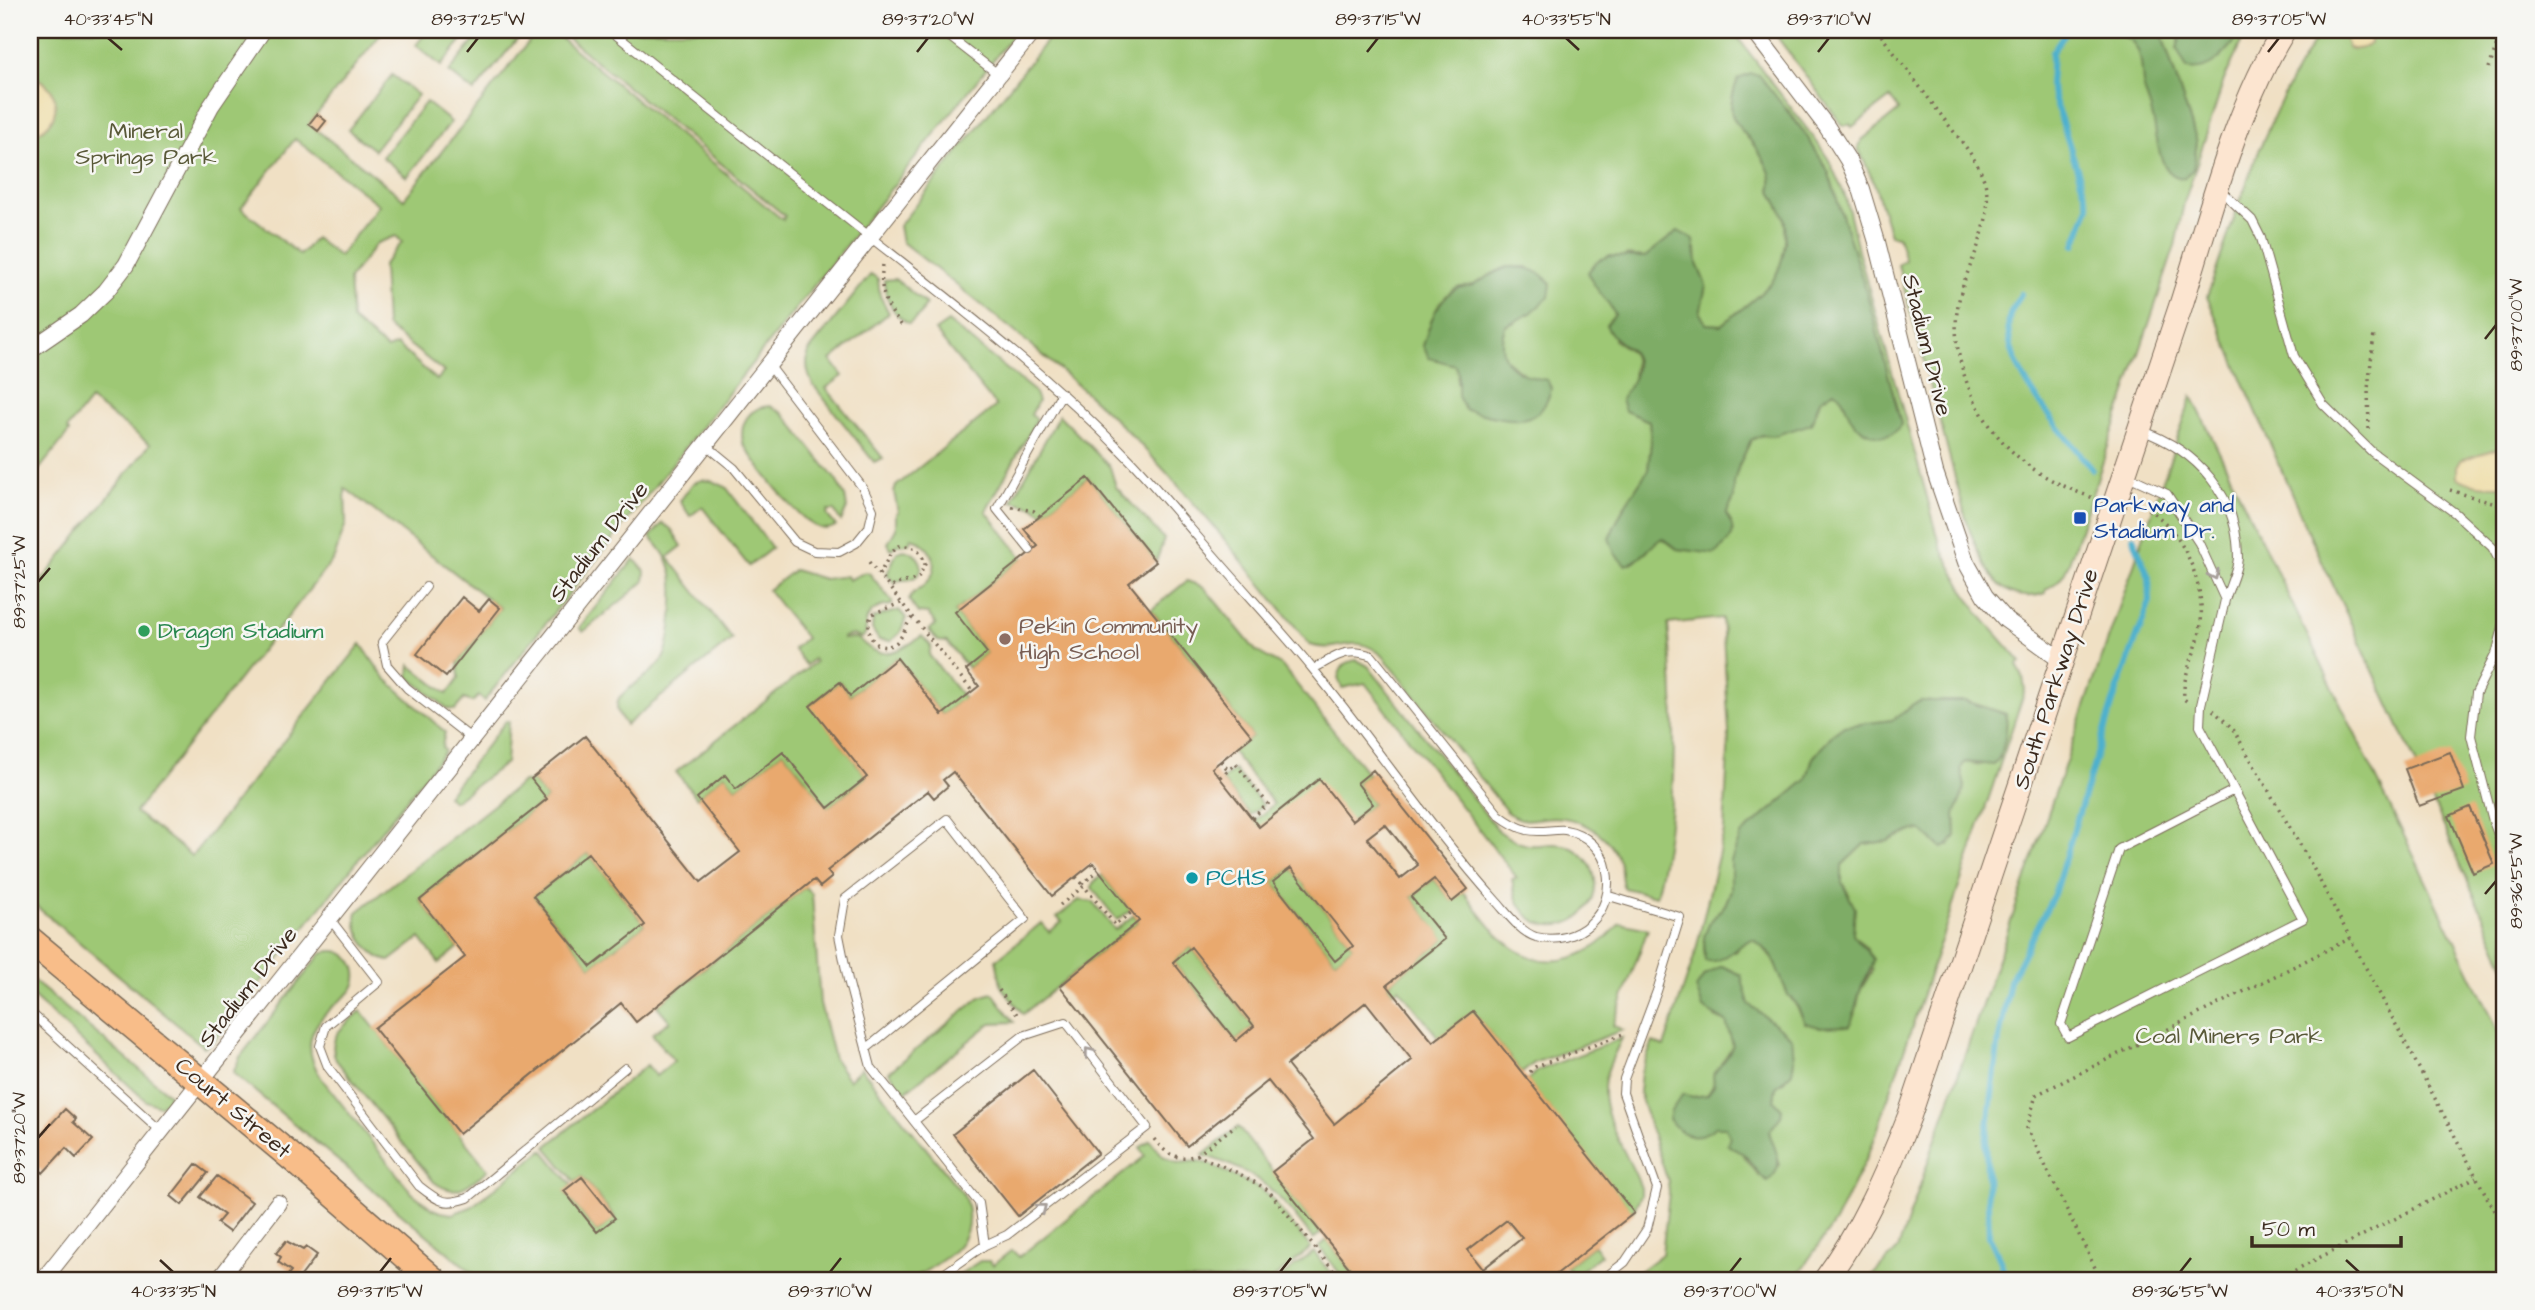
<svg xmlns="http://www.w3.org/2000/svg" width="2535" height="1310" viewBox="0 0 2535 1310" font-family="'Architects Daughter',sans-serif">
  <rect width="100%" height="100%" fill="#f6f6f2"/>
  <filter id="ink" filterUnits="userSpaceOnUse"><feTurbulence type="fractalNoise" baseFrequency=".0143" numOctaves="2"/><feDisplacementMap in="SourceGraphic" scale="14" xChannelSelector="R" yChannelSelector="G"/><feConvolveMatrix kernelMatrix="1 2 1 2 8 2 1 2 1" color-interpolation-filters="sRGB"/></filter>
  <filter id="wash" filterUnits="userSpaceOnUse"><feTurbulence type="fractalNoise" baseFrequency=".00686" numOctaves="4" result="noise"/><feDisplacementMap in="SourceGraphic" scale="28" xChannelSelector="R" yChannelSelector="G"/><feGaussianBlur stdDeviation="1.57" result="paint"/><feColorMatrix in="noise" values="0 0 0 0 0 0 0 0 0 0 0 0 0 0 0 0 0 1.4 0 .05"/><feComposite in="paint" operator="in"/></filter>
  <g filter="url(#wash)">
    <rect width="100%" height="100%" fill="#f0e0c4"/>
    <path fill="#9ec875" stroke="#6c794a" stroke-width="2" fill-rule="evenodd" d="M30,30H384L309,124L404,199L538,30H551L783,220L785,216L558,30H1017L484,701L479,696L472,702L464,699L455,710L448,709L409,677L410,665L447,694L459,678L458,662L500,608L345,488L346,523L334,558L135,812L192,856L361,644L383,676L445,732L442,747L445,751L213,1042L204,1047L30,901V596L150,444L90,400L67,429L69,432L30,481ZM295,139L379,205L339,256L315,238L300,255L241,208ZM396,236L402,242L383,265L386,326L444,372L437,380L397,345L387,349L352,320L349,279L377,243Z
      M428,30H470L441,66L416,45Z
      M483,30H509L518,38L474,92L449,72Z
      M1055,30H1732L1817,142L1829,160L1846,198L1858,250L1941,547L1963,589L1979,614L2021,662L2017,665L2023,677L2025,690L1872,1146L1835,1222L1794,1280H1628L1662,1254L1669,1193L1668,1182L1639,1092L1641,1072L1653,1042L1664,1047L1695,954L1724,831L1729,732L1722,618L1668,624C1677,715 1678,807 1656,896L1624,888C1620,879 1622,870 1619,861C1608,831 1575,814 1544,818C1530,820 1521,822 1508,813L1383,656C1352,630 1342,655 1310,645C1252,573 1195,500 1130,434C1059,364 980,304 902,242L899,226ZM1738,79L1788,110L1806,135L1828,171L1867,294L1901,424L1846,406L1843,397L1834,391L1820,400L1816,413L1773,436L1762,435L1751,440L1739,465L1734,482V498L1726,515L1731,522L1677,549L1662,538L1654,543L1645,554L1609,538L1625,505L1648,470L1651,443L1649,421L1638,416C1636,405 1633,393 1633,381C1634,355 1640,356 1614,340L1615,315L1610,302L1626,255L1645,257L1678,231L1696,248L1697,264L1706,285L1700,313L1706,324L1721,325C1734,315 1766,291 1774,279C1784,263 1788,236 1784,217C1781,208 1776,202 1772,193C1770,188 1772,183 1771,178C1770,170 1764,160 1760,154C1738,120 1721,124 1738,79ZM1508,267H1528L1516,322L1505,326C1496,358 1504,360 1528,376C1536,382 1542,390 1549,396C1530,433 1496,415 1466,410L1457,382L1458,373L1455,365L1423,346C1431,324 1434,301 1456,289C1461,286 1467,287 1473,285C1485,279 1495,271 1508,267ZM1965,701L2006,714L2000,758L1981,765L1965,762L1960,768L1965,787L1955,815L1956,836L1942,848L1922,831L1914,830L1888,841L1864,844L1842,865V883L1849,894L1853,934L1867,949L1872,971L1860,991L1855,1016L1801,1015C1797,1005 1791,1000 1787,991C1776,968 1774,954 1753,939L1742,943L1735,952H1704V937L1710,922L1725,905L1731,891L1741,835L1806,780L1813,758L1832,735L1844,727L1892,720L1905,712L1913,704ZM1722,966L1745,991L1749,1004L1792,1038L1794,1061L1784,1081L1776,1087L1774,1100L1782,1109L1769,1132L1780,1165L1759,1176L1730,1137L1726,1127H1715L1683,1095L1693,1097L1707,1095C1717,1084 1714,1076 1721,1064C1724,1057 1730,1052 1733,1045L1726,1022L1715,1017L1703,976Z
      M1772,30H2153L2195,157L2197,142L2163,38V30H2182L2177,49L2238,37L2247,30L2224,80L2184,203L2175,246L2070,560C2065,574 2059,583 2046,589V593C1997,609 1983,562 1968,526L1898,265L1905,260L1898,236L1890,235L1875,185L1858,148L1862,140L1899,110L1890,98L1852,127L1850,124L1843,126Z
      M2322,30H2505V966L2421,774L2303,520L2207,297C2239,206 2266,110 2322,30Z
      M392,75L418,95L374,150L348,130Z
      M426,102L451,122L407,177L382,157Z
      M871,274L878,279L880,296L889,313L831,360L843,376L826,388L883,458L874,462L814,386C807,375 805,364 809,351Z
      M895,279L926,304L921,314L909,324C892,314 885,298 884,280Z
      M948,322L1034,391L1038,401L1031,415L1037,419L986,511L1023,558L955,612L987,653L968,668L947,642L938,641L929,630L936,624L928,614L918,613L909,600C912,590 922,589 928,581C942,565 929,542 911,538L909,544L897,545L891,549L888,543L896,529V513L898,512L894,492L896,486L996,406L935,331Z
      M2192,396L2505,1045V1280H1868L1898,1249Z
      M770,406L784,414L836,480L845,496L847,508L841,521L834,511H828L827,515L836,526C829,530 822,530 815,526C796,517 754,462 743,443C739,422 750,407 770,406Z
      M1059,415L1110,467L1116,487L1164,539L1156,562L1088,478L1043,514L1035,507L1012,501Z
      M702,480L712,481L726,487L772,548L749,566L702,507L690,516L680,501L693,483Z
      M663,523L671,529L682,546L668,557L732,639L626,725C619,715 614,710 619,698C631,684 650,676 661,662C672,647 676,588 671,570C668,557 659,546 650,537Z
      M904,550C919,552 930,570 912,579C905,581 900,579 894,582L887,574L897,552Z
      M634,559L645,571L644,582L583,632L579,628Z
      M794,570L824,579L847,576L849,580L865,572L869,573L892,601V605C875,606 863,614 866,633L862,638L853,635L843,637V639L857,638C862,642 866,646 871,649C890,660 908,645 922,636L931,646L929,655L964,698L942,715L897,658L850,696L840,682L811,705L867,777L828,808L783,752L736,789L725,775L697,798L676,772L815,662L813,659L806,665L793,649L806,638L768,590Z
      M1187,581L1204,587L1256,651L1282,666L1368,774L1357,783L1373,804L1352,821L1259,827L1254,821L1274,804L1232,752L1252,736L1151,610Z
      M899,610L906,618L900,633L891,641L879,640L872,629L873,618Z
      M1357,660L1368,666L1499,831C1508,838 1517,843 1528,845C1537,846 1545,844 1554,844C1575,844 1592,859 1595,880C1596,890 1593,901 1586,910C1580,918 1570,924 1559,925C1529,928 1515,905 1512,879L1517,878L1365,683L1342,688L1338,678C1341,667 1344,662 1357,660Z
      M506,721L509,722L506,763L454,801L447,796Z
      M1234,770L1263,805L1250,815L1222,780Z
      M523,782H533L547,799L420,900L458,948L439,963L420,938L390,961C371,959 352,931 357,912Z
      M588,853L645,925L591,967L533,896Z
      M1291,868L1353,946L1335,961L1273,882Z
      M1102,875L1131,910L1117,920L1092,888L1093,883Z
      M1434,879L1452,901L1464,892C1479,912 1494,935 1515,949C1553,974 1595,955 1620,923L1648,929L1613,1025L1623,1030L1534,1063L1522,1073L1473,1012L1439,1038L1399,988L1393,992L1387,985L1444,939L1411,897Z
      M805,887L812,894L820,1003L834,1059L849,1080L861,1068L964,1195C981,1243 946,1258 911,1280H481L233,1073L240,1057L320,955C339,942 362,962 355,984C352,993 344,997 337,1003C309,1026 301,1047 322,1079L412,1193L433,1209L441,1212L452,1214L471,1207L543,1150L572,1185L565,1192L597,1232L615,1217L582,1177L575,1182L546,1147L647,1065L656,1076L674,1061L652,1034L670,1021L657,1006Z
      M1079,900L1093,902L1115,930L1134,915L1139,921L1023,1014L1002,988L996,960L1041,923L1049,932L1062,922L1057,917Z
      M1191,947L1254,1026L1236,1041L1173,962Z
      M30,978L169,1094L167,1101L159,1106L146,1101L30,994Z
      M993,993L1014,1022L991,1023L905,1092L889,1072L980,997Z
      M361,1011L488,1170C468,1185 457,1199 434,1182L336,1060C326,1036 345,1025 361,1011Z
      M1622,1038C1616,1051 1608,1065 1605,1079C1598,1117 1629,1154 1641,1188V1196L1632,1212L1527,1080L1539,1070Z
      M1238,1127L1321,1233L1313,1239C1276,1191 1263,1174 1203,1155Z
      M1150,1140L1163,1156L1171,1160L1178,1163L1198,1161L1209,1164L1257,1187L1271,1198L1311,1248L1271,1280H951L980,1261H989L993,1265L1012,1250L1019,1257L1145,1156L1140,1148Z
      M1327,1240L1359,1280H1345L1319,1247Z
      M1594,1245L1601,1255L1574,1276L1566,1267Z
      M1314,1252L1336,1280H1281L1279,1278Z"/>
    <path fill="#7eac66" stroke="#5c6b42" stroke-width="2" d="M2106,30H2163V39L2197,142L2193,169L2184,178C2156,177 2158,134 2152,114C2150,104 2144,93 2143,83C2141,69 2143,52 2131,41C2124,35 2113,34 2106,30Z
      M2182,30H2245C2229,47 2214,74 2187,69L2177,49Z
      M1751,74L1759,75L1806,135L1828,171L1867,294L1901,424C1899,427 1897,431 1893,433C1881,441 1859,431 1852,420C1845,409 1846,398 1834,391L1820,400L1811,424L1773,436L1762,435L1751,440L1739,465L1734,482V498L1726,515C1740,534 1730,541 1715,554L1677,549L1662,538C1648,547 1642,561 1625,565L1615,554L1609,538L1625,505L1648,470L1651,443L1649,421L1625,411L1621,399C1631,385 1645,363 1629,349C1616,338 1616,342 1606,325L1615,315C1607,296 1595,293 1588,272L1598,260L1609,256L1645,257L1678,231L1694,240L1697,264L1706,285L1700,313L1706,324L1721,325C1733,316 1766,291 1773,280C1784,263 1788,236 1784,217C1781,208 1776,202 1772,193C1770,188 1772,183 1771,178C1770,170 1764,160 1760,154C1739,120 1721,124 1738,79Z
      M1508,267C1527,267 1539,269 1551,284L1549,297L1531,313L1505,326C1494,362 1514,375 1547,380L1551,388C1541,436 1497,416 1465,410L1458,396V373L1455,365L1429,358L1423,346C1430,324 1435,301 1456,289C1461,286 1467,287 1473,285C1485,279 1495,271 1508,267Z
      M1921,701H1965L2006,714C2008,729 2004,754 1994,765L1965,762L1961,768L1965,787L1955,815L1956,836L1949,845L1942,848L1922,831L1914,830L1888,841L1864,844L1842,865V883L1855,908L1853,934L1873,959C1871,974 1864,977 1860,991C1856,1003 1855,1014 1850,1026L1819,1027L1805,1023L1796,1003L1788,995L1771,954L1753,939C1734,945 1728,964 1705,961L1704,937L1710,922L1725,905L1731,891V861L1741,835L1806,780L1813,758L1832,735L1844,726L1892,720L1904,712L1913,704Z
      M1722,966L1741,975L1749,1004L1792,1038L1794,1061L1792,1072L1776,1087L1774,1100L1782,1109L1781,1116L1769,1132C1775,1152 1787,1165 1768,1181C1756,1175 1755,1165 1746,1156C1739,1150 1735,1152 1727,1144L1730,1137L1726,1127H1715C1698,1142 1680,1136 1669,1119L1671,1111L1683,1094L1693,1097L1707,1095L1714,1086L1713,1075L1727,1057L1733,1045L1726,1022L1703,1008L1696,988L1704,976Z"/>
    <path fill="#eeda9e" stroke="#94825e" stroke-width="2" d="M2341,30H2370V43C2366,48 2354,51 2348,48Z
      M30,77C64,82 64,129 30,134Z
      M2498,448H2505V486C2488,486 2472,487 2457,477V466L2461,460Z"/>
    <g fill="none" stroke-linecap="round" stroke-linejoin="round">
      <path stroke="#4eb0cd" stroke-width="6" d="M2067,30L2052,52L2050,85L2089,206L2075,245
        M2021,294C2017,302 2010,311 2009,319C2002,370 2062,430 2092,469
        M2006,1280L2001,1262L1989,1236L1986,1142L1999,1039L2010,981L2054,894L2113,702L2150,602L2149,577L2133,537"/>
    </g>
    <g id="blocks">
      <path fill="#e9a96e" fill-rule="evenodd" d="M317,114L326,121L318,131L309,124Z
        M1088,478L1156,562L1129,583L1252,736L1212,768L1259,827L1319,779L1352,821L1373,804L1357,783L1373,770L1468,889L1452,902L1434,879L1411,897L1445,939L1387,985L1433,1042L1473,1011L1634,1213L1549,1280H1359L1272,1172L1314,1139L1268,1081L1187,1146L1060,986L1139,921L1093,863L1052,896L953,772L943,780L948,786L934,798L928,791L827,871L832,877L820,887L814,880L636,1022L621,1003L459,1134L374,1028L465,957L420,900L547,799L531,779L585,736L701,882L740,852L697,798L725,775L736,789L783,752L828,808L867,777L810,706L840,682L850,696L897,658L942,715L979,686L966,670L987,653L955,612L1038,546L1024,529ZM1385,824L1418,865L1400,879L1367,838ZM588,853L645,925L591,967L533,896ZM1291,868L1353,946L1335,961L1273,882ZM1191,947L1254,1026L1236,1041L1173,962ZM1366,1002L1412,1060L1334,1124L1287,1065ZM1507,1220L1522,1238L1483,1269L1468,1250Z
        M462,597L479,611L489,599L500,608L446,677L417,654Z
        M2450,752L2464,790L2419,806L2405,769Z
        M2470,807L2494,864L2473,873L2449,816Z
        M1033,1070L1098,1153L1018,1216L953,1134Z
        M30,1077L34,1080L31,1083L38,1089L30,1099Z
        M65,1109L76,1119L73,1122L93,1140L76,1158L66,1148L43,1173L30,1160V1147Z
        M196,1164L208,1173L182,1205L171,1196Z
        M217,1176L252,1202L229,1232L217,1223L224,1215L200,1197Z
        M582,1177L615,1218L597,1232L564,1191Z
        M286,1241L303,1250L306,1247L317,1255L298,1280H284L291,1271L278,1262L281,1257L276,1253Z"/>
    </g>
  </g>
  <g filter="url(#ink)">
    <use href="#blocks" fill-opacity="0" stroke="#7a6a58" stroke-width="2"/>
    <g fill="none" stroke-linecap="round" stroke-linejoin="round">
      <g stroke="#7a6a58" stroke-width="10">
        <path id="service" d="M610,30C699,101 789,173 879,244C967,313 1055,381 1133,463C1161,493 1187,525 1215,557C1247,594 1281,630 1312,668C1375,744 1430,827 1496,901C1507,913 1520,932 1536,937C1578,947 1615,913 1607,871C1604,851 1586,833 1565,830C1553,829 1540,833 1527,830C1516,827 1508,822 1499,815L1372,656C1346,646 1336,657 1313,669
          M941,30L999,75
          M2219,189L2252,220L2261,238L2294,356L2323,404L2372,452L2455,513L2492,547L2505,572
          M706,445L734,468L795,542L814,551L839,552L856,543L869,527L873,510L863,488L769,365
          M2126,475L2167,494L2199,543L2225,600C2229,587 2237,571 2238,558C2238,495 2197,450 2140,430
          M1030,550L997,509L1062,393
          M426,587L382,642L387,665L407,688L472,739
          M2225,600L2201,705L2200,726L2303,919L2068,1037L2061,1024L2119,849L2234,790
          M2505,619L2497,651L2476,693L2471,736L2493,821L2505,853
          M330,919L379,982L326,1026L320,1046L328,1067L419,1186C438,1201 444,1206 468,1198L625,1068
          M30,1012L162,1132
          M866,1049L1025,919L947,819L845,899L839,935L848,980L871,1067L979,1203L985,1245
          M914,1121L1023,1036L1066,1022L1147,1127L1007,1235L985,1245L935,1280
          M1602,1280L1625,1262L1647,1229L1657,1188L1623,1093L1624,1079L1657,991L1680,917L1609,896"/>
      </g>
      <g stroke="#7a6a58" stroke-width="18">
        <path id="minor" d="M1753,30L1827,127L1848,160L1861,189L1877,242L1935,472L1966,562L1985,596L2006,620L2062,660
          M30,350L81,315L106,291L126,265L211,106L263,30
          M43,1280L1034,30
          M219,1280L278,1203"/>
      </g>
      <g stroke="#7a6a58" stroke-width="25">
        <path id="secondary" d="M1825,1280C1862,1230 1886,1175 1909,1117L2180,308C2210,215 2233,114 2284,30"/>
      </g>
      <g stroke="#7a6a58" stroke-width="29">
        <path id="primary" d="M30,940L302,1166L433,1280"/>
      </g>
      <path stroke="#7a6a58" stroke-width="3.5" stroke-dasharray="2 5" stroke-linecap="butt" d="M1877,30C1898,58 1920,87 1941,115C1957,137 1980,160 1986,187C1994,230 1965,265 1958,305C1948,361 1979,426 2023,461C2043,478 2069,489 2093,498
        M2489,68L2498,42V30
        M883,265C878,291 887,309 904,328
        M2369,429L2368,389L2374,334
        M2450,490L2505,507
        M2136,503C2182,521 2210,589 2199,636C2194,658 2182,675 2184,699L2189,703
        M1012,507L1034,511L1040,516
        M869,562L972,691
        M879,575L891,553L899,546C913,545 921,550 925,564L919,577C909,583 899,581 890,588
        M901,603L872,614C863,631 874,654 894,644C904,638 905,624 913,617
        M2213,710L2233,729L2311,864L2505,1231
        M1221,761L1228,770
        M1220,777L1236,764L1268,804L1252,818
        M1076,877L1083,885
        M1082,884L1099,870
        M1060,905L1084,886L1115,925L1132,912
        M999,990L1019,1017
        M1525,1077L1535,1067L1626,1033
        M1154,1139C1167,1155 1177,1161 1197,1155L1238,1173L1268,1190L1341,1280
        M1197,1155L1236,1125
        M2101,1280L2027,1128L2036,1095L2351,938
        M2276,1280L2476,1177"/>
      <use href="#service" stroke="#fff" stroke-width="8"/>
      <use href="#minor" stroke="#fff" stroke-width="16"/>
      <use href="#secondary" stroke="#fce5d0" stroke-width="23"/>
      <use href="#primary" stroke="#f8bd89" stroke-width="26"/>
    </g>
    <defs><path id="oneway-chevron" d="M-2-3.5L2.5 0L-2 3.5" fill="none" stroke-width="1.6" stroke-linecap="round" stroke-linejoin="round" transform="scale(1.75)"/></defs>
    <g stroke="#a79f9a">
      <use href="#oneway-chevron" transform="translate(2214 575) rotate(65)"/>
      <use href="#oneway-chevron" transform="translate(1089 1052) rotate(-128)"/>
      <use href="#oneway-chevron" transform="translate(1042 1208) rotate(-38)"/>
    </g>
  </g>
  <path fill="none" stroke="#3b2a1e" stroke-width="2.5" d="M108,38L122,50M1566,38L1579,50M467,52L478,38M917,52L928,38M1367,52L1378,38M1818,52L1829,38M2268,52L2279,38M2485,339L2496,325M38,582L50,568M2485,894L2496,881M38,1138L50,1124M160,1260L173,1272M2346,1260L2359,1272M380,1272L391,1258M830,1272L841,1258M1280,1272L1291,1258M1730,1272L1741,1258M2180,1272L2191,1258"/>
  <rect fill="#1a4fb4" stroke="#f6f6f2" stroke-width="2.5" x="2073" y="511" width="14" height="14" rx="3.5"/>
  <circle fill="#2e9e5b" stroke="#f6f6f2" stroke-width="2.5" cx="144" cy="631" r="7"/>
  <circle fill="#8d6e63" stroke="#f6f6f2" stroke-width="2.5" cx="1005" cy="639" r="7"/>
  <circle fill="#0f9aa8" stroke="#f6f6f2" stroke-width="2.5" cx="1192" cy="878" r="7"/>
  <g text-anchor="middle" dominant-baseline="central" stroke-width="5" stroke-linejoin="round" paint-order="stroke">
    <g font-size="23" fill="#595938" stroke="#f6f6f2">
      <text x="146" y="131">Mineral<tspan x="146" dy="26">Springs Park</tspan></text>
      <text x="2229" y="1036">Coal Miners Park</text>
    </g>
    <g font-size="23" fill="#3b2a1e" stroke="#f6f6f2">
      <text transform="translate(1927 345) rotate(76)">Stadium Drive</text>
      <text transform="translate(599 542) rotate(-52)">Stadium Drive</text>
      <text transform="translate(2056 679) rotate(-72)">South Parkway Drive</text>
      <text transform="translate(248 987) rotate(-52)">Stadium Drive</text>
      <text transform="translate(233 1108) rotate(40)">Court Street</text>
    </g>
    <g font-size="23" fill="#164399" stroke="#f6f6f2" text-anchor="start">
      <text x="2094" y="505">Parkway and<tspan x="2094" dy="26">Stadium Dr.</tspan></text>
    </g>
    <g font-size="23" fill="#785e54" stroke="#f6f6f2" text-anchor="start">
      <text x="1019" y="626">Pekin Community<tspan x="1019" dy="26">High School</tspan></text>
    </g>
    <g font-size="23" fill="#27864d" stroke="#f6f6f2" text-anchor="start">
      <text x="158" y="631">Dragon Stadium</text>
    </g>
    <g font-size="23" fill="#0d838f" stroke="#f6f6f2" text-anchor="start">
      <text x="1206" y="878">PCHS</text>
    </g>
  </g>
  <rect width="2535" height="1310" fill="none" stroke="#f6f6f2" stroke-width="77"/>
  <path d="M2252 1236v10h149v-10" fill="none" stroke="#3b2a1e" stroke-width="3.5"/>
  <text x="2262" y="1236" font-size="21" fill="#3b2a1e" stroke="#f6f6f2" stroke-width="5" paint-order="stroke">50 m</text>
  <rect x="38" y="38" width="2458" height="1234" fill="none" stroke="#3b2a1e" stroke-width="2.5"/>
  <g font-size="18" text-anchor="middle" fill="#3b2a1e">
    <text x="108" y="25">40°33'45"N</text>
    <text x="478" y="25">89°37'25"W</text>
    <text x="928" y="25">89°37'20"W</text>
    <text x="1378" y="25">89°37'15"W</text>
    <text x="1566" y="25">40°33'55"N</text>
    <text x="1829" y="25">89°37'10"W</text>
    <text x="2279" y="25">89°37'05"W</text>
    <text transform="translate(2516 325) rotate(-90)" y="6">89°37'00"W</text>
    <text transform="translate(19 582) rotate(-90)" y="6">89°37'25"W</text>
    <text transform="translate(2516 881) rotate(-90)" y="6">89°36'55"W</text>
    <text transform="translate(19 1138) rotate(-90)" y="6">89°37'20"W</text>
    <text x="173" y="1297">40°33'35"N</text>
    <text x="380" y="1297">89°37'15"W</text>
    <text x="830" y="1297">89°37'10"W</text>
    <text x="1280" y="1297">89°37'05"W</text>
    <text x="1730" y="1297">89°37'00"W</text>
    <text x="2180" y="1297">89°36'55"W</text>
    <text x="2359" y="1297">40°33'50"N</text>
  </g>
</svg>
